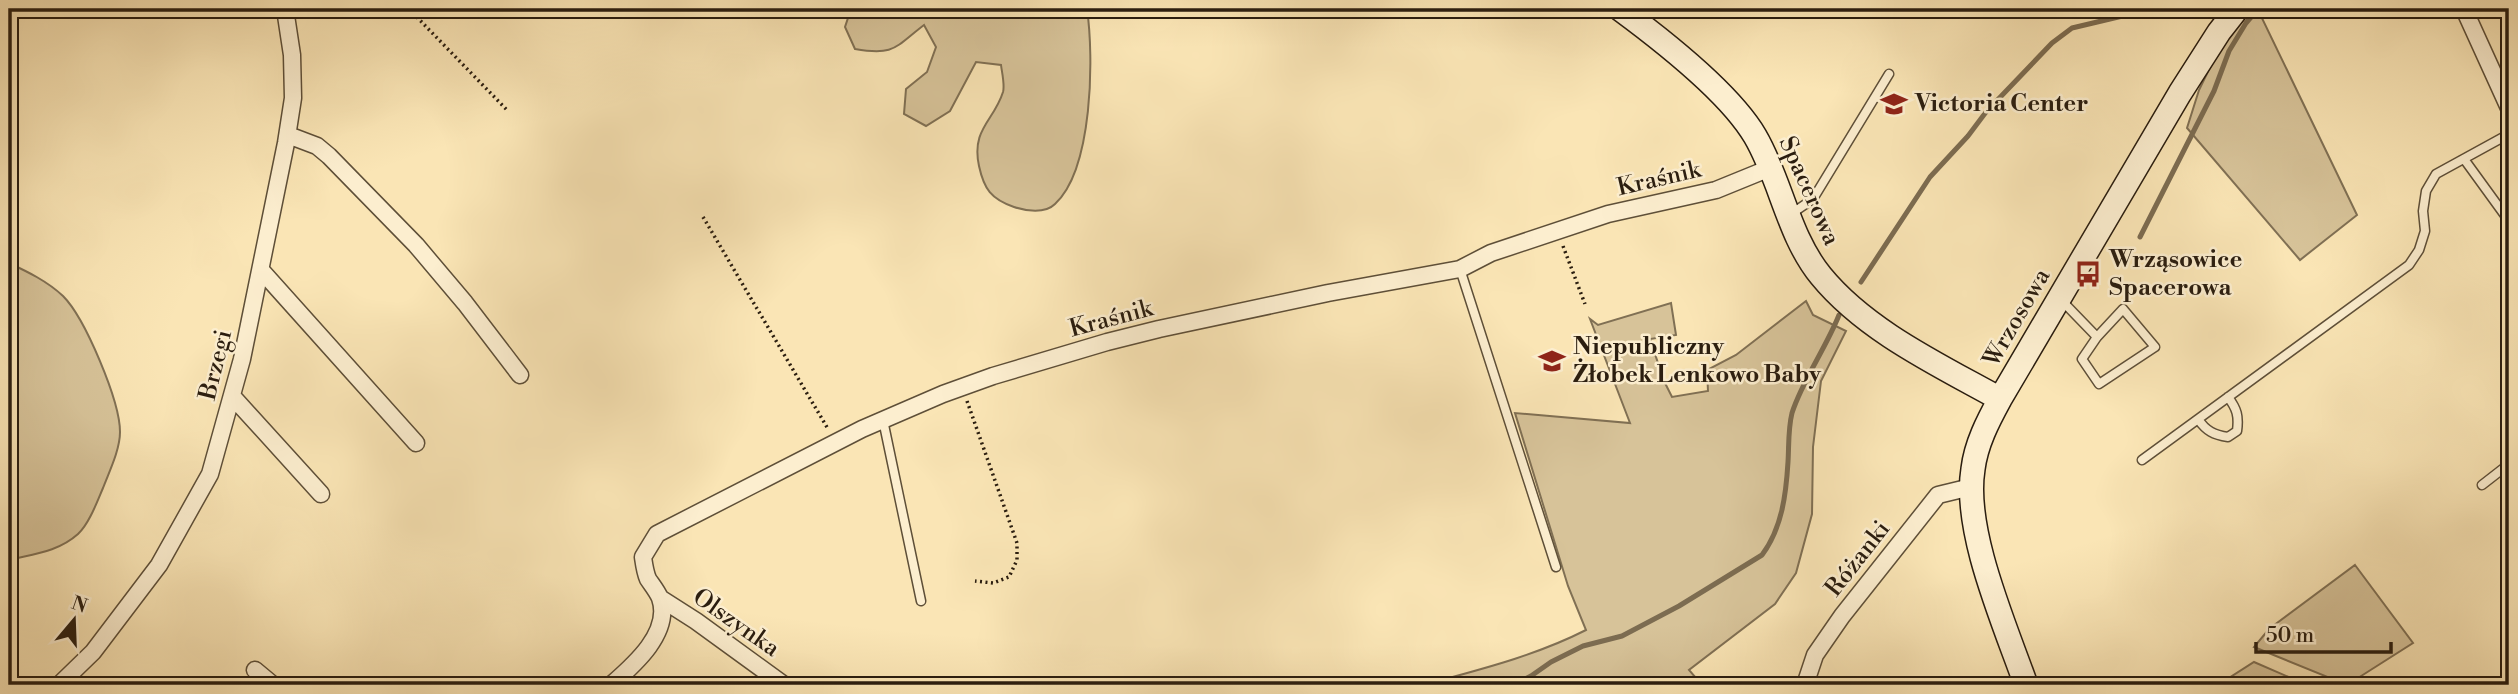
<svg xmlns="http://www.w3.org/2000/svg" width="2518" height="694" viewBox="0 0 2518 694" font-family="'Libre Bodoni',serif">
  <rect width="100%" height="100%" fill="#fae5b5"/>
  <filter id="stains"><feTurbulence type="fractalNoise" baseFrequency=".00286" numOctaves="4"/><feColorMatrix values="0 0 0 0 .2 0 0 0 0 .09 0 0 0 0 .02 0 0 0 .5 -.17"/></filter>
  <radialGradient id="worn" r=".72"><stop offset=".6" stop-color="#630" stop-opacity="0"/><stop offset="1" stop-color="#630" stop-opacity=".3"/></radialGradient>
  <path fill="#d7c399" stroke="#807054" stroke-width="2" d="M851,9H1087C1094,57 1093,169 1055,204C1045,214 1026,211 1014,207C991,199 984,189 979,166C971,129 994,121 1003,92C1005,85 1002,73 1001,65L976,62L950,111L926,126L904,114L906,89L927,72L936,47L924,25C895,47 895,56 855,49L845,27Z
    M2249,10L2260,14L2357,215L2300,260L2187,128L2199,90L2218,51Z
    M9,263C28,272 47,281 63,296C85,318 120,401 120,432C120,450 109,472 103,488C97,502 89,524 78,534C58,552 33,554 9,560Z
    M1806,301L1813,315L1846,331L1821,381L1813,447L1812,514L1796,573L1775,604L1689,670L1702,685H1423C1478,670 1535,656 1586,630L1568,586L1515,413L1630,423L1590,319L1598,325L1671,303L1676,335L1650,339L1664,381L1672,397L1708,391L1707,370L1736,355Z
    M2355,565L2413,643L2347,685L2254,647L2269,629Z
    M2254,662L2307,685H2218Z"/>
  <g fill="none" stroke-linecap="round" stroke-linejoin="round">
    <path stroke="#7c6c51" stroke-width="5" d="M2140,237L2214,91L2229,51L2246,23L2258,9
      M1861,282L1930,177L1968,136L1986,112L2052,43L2072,28L2152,9
      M1513,685L1531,676L1551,662L1583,646L1622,636L1679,606L1762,555C1782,528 1786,495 1788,462C1789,446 1788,429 1792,413C1802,381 1826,348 1839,315"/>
    <g stroke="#5e4f38" stroke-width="11">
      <path id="lane" d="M2464,159L2509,221
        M1791,214L1813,199L1889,74
        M1460,269L1556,567
        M2060,302L2067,306L2097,337L2123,309L2155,347L2099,384L2082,359L2097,337
        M2198,419C2206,431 2214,435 2228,437L2237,431C2239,416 2237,409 2228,397
        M883,420L921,601
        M2142,460L2409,265L2419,250L2425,231L2423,211L2426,191L2436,174L2509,134
        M2482,485L2509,464"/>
    </g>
    <g stroke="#5e4f38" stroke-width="19">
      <path id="street" d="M2464,9L2509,108
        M288,135L317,146L329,156L416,245L465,303L520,375
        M261,270L416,443
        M232,396L321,494
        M660,598L696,621L784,685
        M255,670L273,685
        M59,685L93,652L159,565L210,474L242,359L286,143L293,98L292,55L285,9
        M611,685C634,665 672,632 660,598C657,591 652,585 648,579C645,572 644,564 643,557L657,534L862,429L943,394L993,376L1107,342L1159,329L1328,293L1460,269L1491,253L1608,214L1716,190L1770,168
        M1805,685L1815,655L1842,616L1938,495L1971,487"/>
    </g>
    <g stroke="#2a1d0f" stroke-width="26">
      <path id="secondary" d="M1620,9C1662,40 1729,92 1755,136C1781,180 1788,236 1821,276C1866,331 1939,365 2000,399
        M2026,685C2005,625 1963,531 1973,469C1976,444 1988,421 2000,399L2180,93L2219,32L2237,9"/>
    </g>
    <path stroke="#2a1d0f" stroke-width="3.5" stroke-dasharray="2 3.5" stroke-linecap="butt" d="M409,9L507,110
      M703,217L828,429
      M1563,246L1585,304
      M967,401L1017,543V560L1009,577L993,583L975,581"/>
    <use href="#lane" stroke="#fceecf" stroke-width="8"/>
    <use href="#street" stroke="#fceecf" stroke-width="16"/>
    <use href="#secondary" stroke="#fceecf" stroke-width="23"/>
  </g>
  <defs>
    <g id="school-bare" transform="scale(2.1)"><path d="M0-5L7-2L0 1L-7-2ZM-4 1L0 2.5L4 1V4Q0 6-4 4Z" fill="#8f2418" stroke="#fceecf" stroke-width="2.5" paint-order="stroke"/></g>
    <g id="bus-bare" transform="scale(2.1)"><path d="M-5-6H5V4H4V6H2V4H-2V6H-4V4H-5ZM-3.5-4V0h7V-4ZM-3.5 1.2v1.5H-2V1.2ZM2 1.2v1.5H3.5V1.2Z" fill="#8f2418" stroke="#fceecf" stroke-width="2.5" paint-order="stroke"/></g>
  </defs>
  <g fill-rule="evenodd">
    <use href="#school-bare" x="1894" y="104"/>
    <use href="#bus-bare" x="2088" y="274"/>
    <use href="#school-bare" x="1552" y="361"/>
  </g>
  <g text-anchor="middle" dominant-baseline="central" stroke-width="5" stroke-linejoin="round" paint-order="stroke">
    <g font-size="24" font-weight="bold" fill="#2a1d0f" stroke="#fceecf" text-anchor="start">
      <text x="1915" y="104">Victoria Center</text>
      <text x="2109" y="260">Wrząsowice<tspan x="2109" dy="28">Spacerowa</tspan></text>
      <text x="1573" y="347">Niepubliczny<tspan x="1573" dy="28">Żłobek Lenkowo Baby</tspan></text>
    </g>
    <g font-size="24" fill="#2a1d0f" stroke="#fceecf">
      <text transform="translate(1659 179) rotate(-13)">Kraśnik</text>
      <text transform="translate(1809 191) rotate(66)">Spacerowa</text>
      <text transform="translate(2017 318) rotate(-60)">Wrzosowa</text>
      <text transform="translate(1111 319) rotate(-15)">Kraśnik</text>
      <text transform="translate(216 365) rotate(-76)">Brzegi</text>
      <text transform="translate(1858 559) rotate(-52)">Różanki</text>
      <text transform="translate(736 623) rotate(35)">Olszynka</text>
    </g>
  </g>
  <rect width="2518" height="694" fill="none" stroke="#fae5b5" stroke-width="35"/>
  <rect x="10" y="10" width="2497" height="673" fill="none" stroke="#2a1d0f" stroke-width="3.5"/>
  <rect x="18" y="18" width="2483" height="659" fill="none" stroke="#2a1d0f" stroke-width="2"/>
  <g transform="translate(74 620) rotate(19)" stroke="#fceecf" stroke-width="5" paint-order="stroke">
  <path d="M0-5L12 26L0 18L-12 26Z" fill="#2a1d0f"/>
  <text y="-10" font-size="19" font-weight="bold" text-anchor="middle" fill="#2a1d0f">N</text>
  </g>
  <path d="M2256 642v10h135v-10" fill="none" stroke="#2a1d0f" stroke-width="3.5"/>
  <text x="2266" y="642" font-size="21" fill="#2a1d0f" stroke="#fceecf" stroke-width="5" paint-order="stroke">50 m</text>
  <rect width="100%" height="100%" filter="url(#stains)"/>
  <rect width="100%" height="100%" fill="url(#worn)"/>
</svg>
